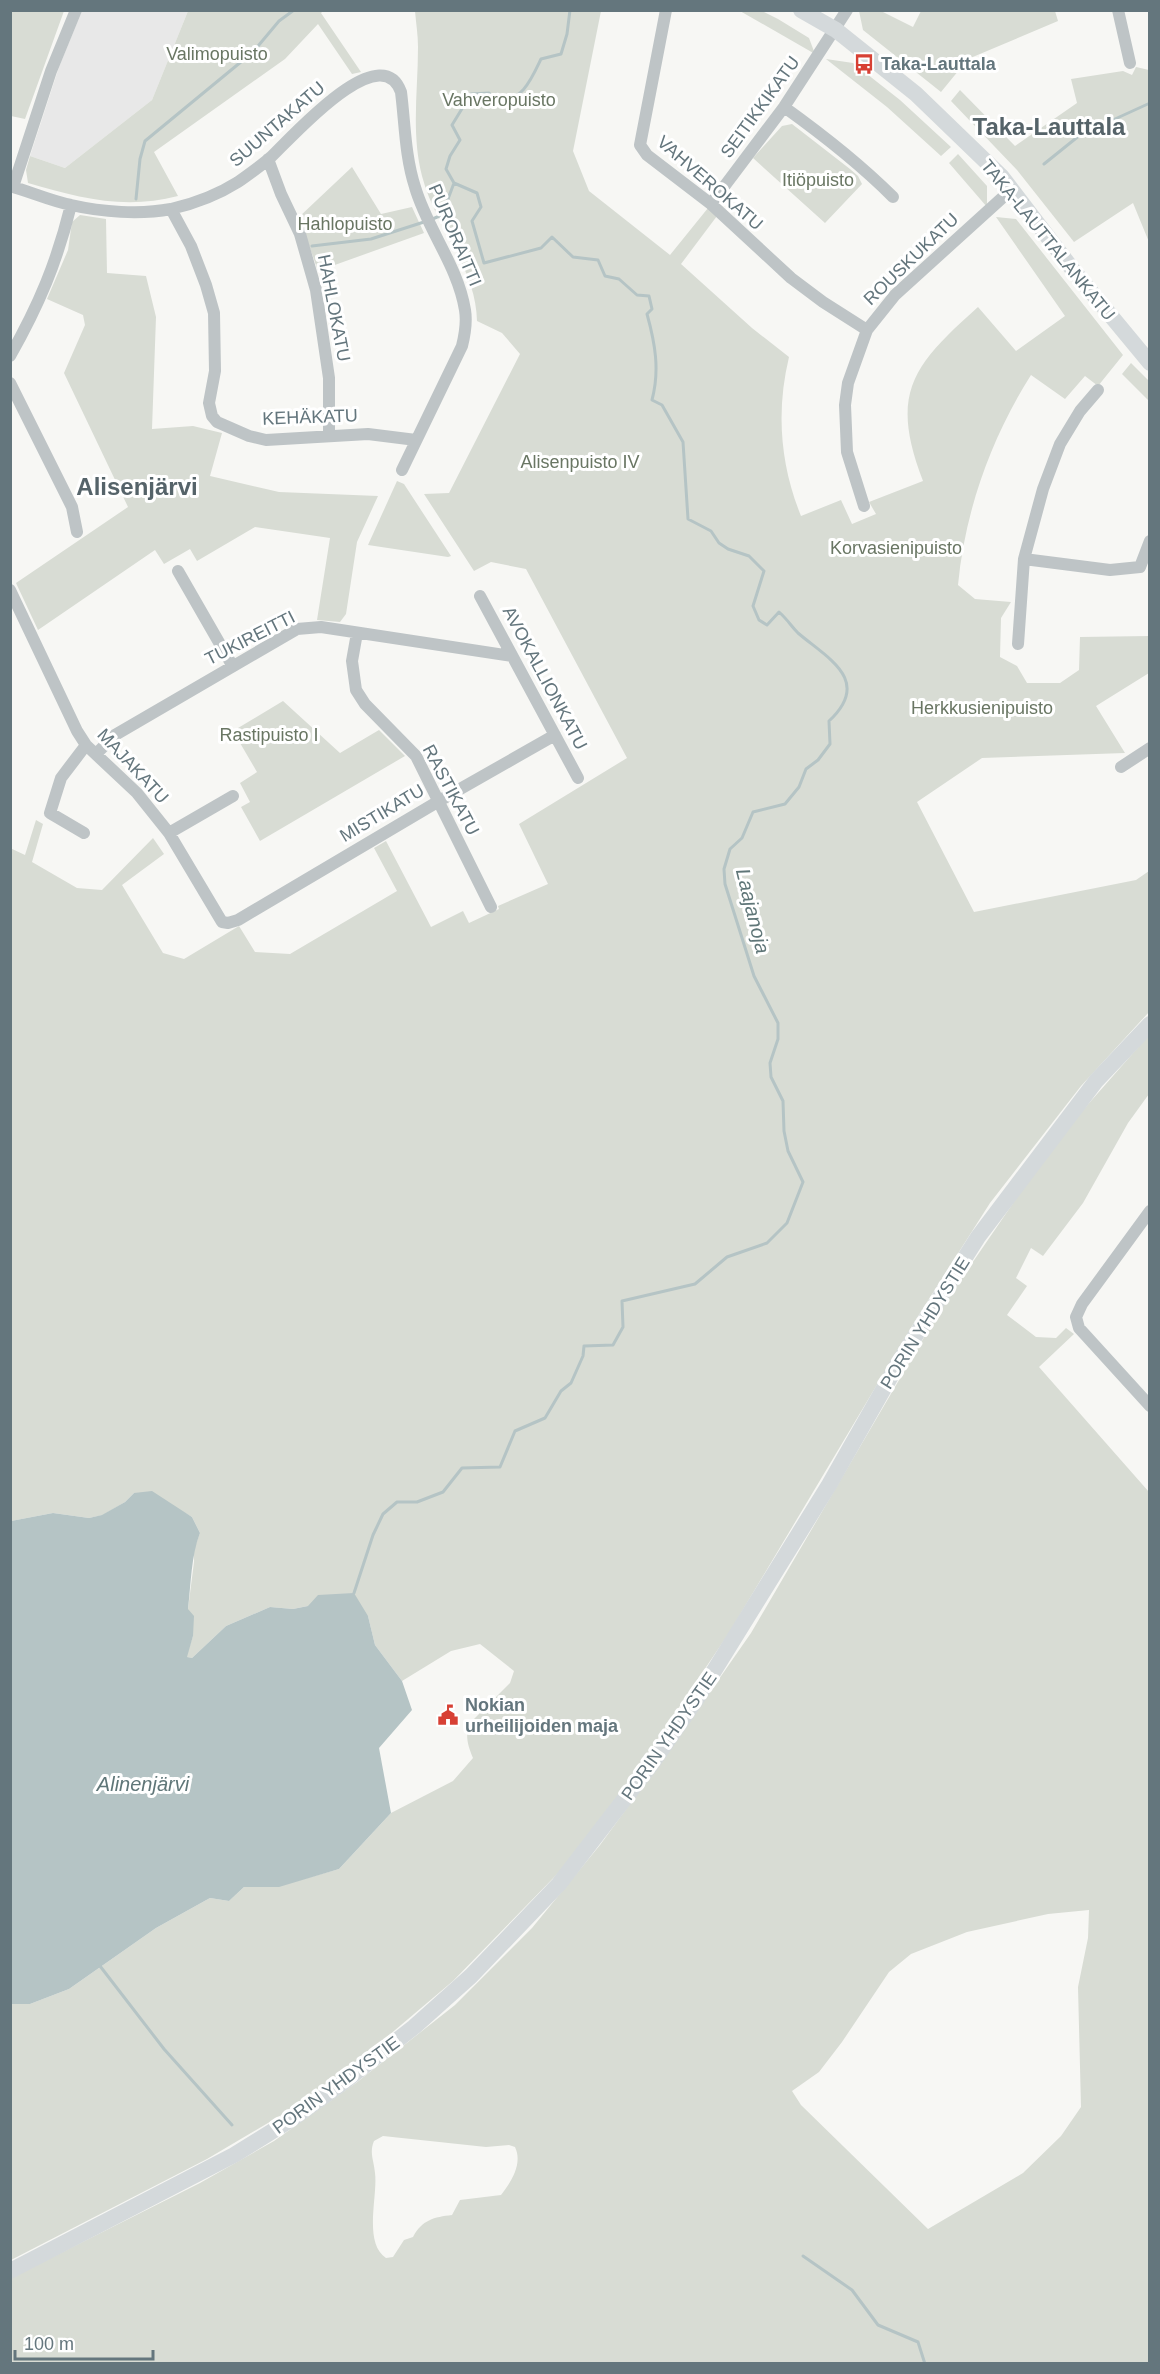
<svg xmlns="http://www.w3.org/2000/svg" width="1160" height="2374" viewBox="0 0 1160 2374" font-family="Helvetica,sans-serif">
  <rect width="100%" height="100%" fill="#f7f7f4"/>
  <path fill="#e8e8e8" d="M82,11H188L152,100L65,168L30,156L59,67Z"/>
  <path fill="#d8dcd4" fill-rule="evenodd" d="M11,10L64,11L25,119L11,116Z
    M188,11H323L321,13L361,72L352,74L318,24L285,59L154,152L178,196C125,210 79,198 28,183L26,170L30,156L65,168L152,100Z
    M415,11H601L573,151L589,191L670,255L708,208L717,216L681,264L752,328L789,357C776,411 780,464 801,516L841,500L852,524L876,514L869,502L923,481C889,393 913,365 978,307L1016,351L1065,316L996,217L1016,219L1123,355L1098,386L1085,376L1065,399L1031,375C991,438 965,511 958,585L975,599L1011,602L1001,618L1000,657L1017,666L1027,683H1060L1079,670L1080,637L1149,636V625V673L1096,706L1125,753L982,758L917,802L974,912L1136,880L1149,871V1012L1081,1086L990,1203L915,1321L729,1633L632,1777L566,1865L453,1981L375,2047L295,2107L207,2159L11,2260V2004H30L69,1989L156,1928L210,1898L229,1901L244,1887L279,1886L339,1869L391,1813L453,1781L473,1758C468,1746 465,1737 469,1724L510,1683L514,1671L480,1644L451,1651L402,1681L375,1645L368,1616L308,1606L293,1609L270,1607L226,1626L192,1658L186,1657L193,1636L188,1609L194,1562V1549L200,1533L192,1517L178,1509L134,1493L125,1502L103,1515L89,1518L53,1513L11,1521L10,848L25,855L36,820L43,824L32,862L77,888L102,890L153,838L164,854L122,885L163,953L184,959L239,926L255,952L290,954L397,891L374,848L386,841L431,927L463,911L469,923L499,909L498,906L548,884L519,824L627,758L526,569L491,562L474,571L424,494L449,493L520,354L502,333L477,321C476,267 435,227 422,176C411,133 418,91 418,47C418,35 416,23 415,11Z
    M740,11H762L778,19L809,38L815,54Z
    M921,11H1055L1058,21L968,59L941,92L863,30L859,11H881L913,27Z
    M826,59L853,63L900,100L951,147L941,156L887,107Z
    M1136,67L1149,70V242L1133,203L1074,242L1017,170L951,101L960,90L1015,146L1077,103L1071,79L1123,71L1132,75Z
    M792,124L850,169L858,176L862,184L825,223L753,158L782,126Z
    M958,154L987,186V207L949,163Z
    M352,167L381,214L412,207L424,233L318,271L299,217Z
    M80,215L106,219L107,273L146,276L156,317L152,429L193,426L222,433L210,476L279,492L378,496L357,542L346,614L340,622L317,620L330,538L255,527L197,561L190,549L164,564L155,550L38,630L16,583L128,507L64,373L85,325L83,315L47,299L68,250L72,222Z
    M1131,363L1149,381V401L1122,374Z
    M397,481L404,484L451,556L448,557L368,545Z
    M283,701L340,753L379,730L405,756L260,841L241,807L250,802L240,783L257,772L233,731Z
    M1149,1035V1094L1128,1123L1083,1203L1043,1256L1031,1248L1016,1278L1027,1286L1007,1315L1036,1337L1056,1338L1066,1328L1074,1334L1039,1367L1149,1492V2363H11V2278L200,2183L274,2141L356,2083L455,2005L532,1928L600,1845L673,1745L751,1633L940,1310L1020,1193L1076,1118ZM1089,1910L1088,1938L1078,1987L1081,2107L1061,2136L1023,2173L928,2229L801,2105L792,2091L819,2072L842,2042L889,1972L911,1954L967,1932L1048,1914ZM383,2136L486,2147L509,2145L515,2147C523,2164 511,2182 501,2195L460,2200L452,2215C434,2217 422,2220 413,2237L404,2240L393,2257L386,2258C363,2243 378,2196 375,2173C374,2160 369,2153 374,2141Z"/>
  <path fill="#b5c4c5" d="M152,1491L192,1517L200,1533C191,1556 191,1584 188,1609L194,1616L193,1636L187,1657L192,1658L226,1626L270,1607L293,1609L308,1606L318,1595L354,1593L368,1616L375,1645L402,1681L412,1710L379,1748L391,1813L339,1869L279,1887H244L229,1901L210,1898L156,1928L69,1989L30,2004H11V1521L53,1513L89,1518L102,1515L125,1502L134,1493Z"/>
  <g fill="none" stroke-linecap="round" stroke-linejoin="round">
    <path stroke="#b5c4c5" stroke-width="3" d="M1044,164L1080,135L1150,103
      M136,199L140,159L145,141L253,52L279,21L294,10
      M430,220L442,215L454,183
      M312,246L371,239L424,222
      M354,1593L373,1535L383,1514L397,1502H417L443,1492L462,1468L500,1467L515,1431L545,1418L561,1391L571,1383L583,1356L584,1346L613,1345L623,1327L622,1301L695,1284L727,1257L767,1243L787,1223L803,1182L788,1151L784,1131L783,1101L771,1077L770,1063L778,1039V1023L754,976L725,884L724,869L730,849L742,838L753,812L785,804L799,787L806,769L818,760L830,744L829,721C873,680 827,658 798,633C791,626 788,620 779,612L767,625L759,620L753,606L764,571L749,556L728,549L719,543L711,531L688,519L683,442L662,405L652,400C660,370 655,343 647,314L652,309L649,296L637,295L619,279L605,276L598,260L573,257L552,237L541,248L484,263L472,221L481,207L477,193L454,183L446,169L450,156L460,140L452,125L471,94L489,93L496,101C522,102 531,80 541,59L561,54L567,34L570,10
      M100,1966L164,2049L232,2125
      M803,2256L852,2290L878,2325L918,2342L925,2364"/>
    <path stroke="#bec4c6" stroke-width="12" d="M666,10L640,145L647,155L711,204L791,278L823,302L867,330
      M1118,10L1130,63
      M784,107C823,135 859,163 893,197
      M268,159L281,194L300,234L316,290L329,378V435
      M10,186C31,192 51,201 71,205C102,212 140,215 171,209C193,204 219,194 238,182C249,174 261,166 271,157C291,138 381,36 401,92C405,124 405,156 415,187C427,229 458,266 465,310C467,322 465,334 462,346L402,470
      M13,187L51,71L76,10
      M711,204L784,107L847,10
      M171,209L191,246L206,285L214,313L215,371L209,403L212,416L217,422L249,436L266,440L368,434L416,440
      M10,356C39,305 57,262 71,205
      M10,383L72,507L77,532
      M864,506L847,452L845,405L848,383L867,330L895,295L1012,189
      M1024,559L1110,570L1140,567L1150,541
      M178,571L232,665
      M10,590L77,731L86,745L137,793L169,833L222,922L228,923L238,920L439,801L555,735
      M480,596L578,778
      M357,633L352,661L356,690L365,704L416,756L491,907
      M1018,644L1024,559L1043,489L1060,444L1080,411L1098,390
      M97,753L115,735L297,629L321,627L512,656
      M1121,767L1150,748
      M84,833L50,813L61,778L86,745
      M169,833L233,796
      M1150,1211L1082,1304L1076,1317L1079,1328L1150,1406"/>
    <path stroke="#d4d9db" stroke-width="16" d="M801,10L836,30L916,94L1002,177L1073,270L1150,363
      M10,2271L234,2155L292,2119L344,2082L414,2027L471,1976L559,1884L653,1762L696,1700L829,1485L900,1360L978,1237L1096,1081L1150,1024"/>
  </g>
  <defs>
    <g id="bus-bare" transform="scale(1.62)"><path d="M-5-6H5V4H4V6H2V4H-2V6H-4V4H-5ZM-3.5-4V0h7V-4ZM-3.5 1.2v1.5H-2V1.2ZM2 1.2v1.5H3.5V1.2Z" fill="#d74034" stroke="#fff" stroke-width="2.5" paint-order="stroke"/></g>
    <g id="civic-bare" transform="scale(1.62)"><path d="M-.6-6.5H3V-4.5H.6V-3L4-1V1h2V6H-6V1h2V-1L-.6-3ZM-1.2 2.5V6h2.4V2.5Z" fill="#d74034" stroke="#fff" stroke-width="2.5" paint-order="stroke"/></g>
  </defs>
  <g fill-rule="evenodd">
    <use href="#bus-bare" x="864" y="64"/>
    <use href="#civic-bare" x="448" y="1715"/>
  </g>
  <g text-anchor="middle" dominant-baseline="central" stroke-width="6" stroke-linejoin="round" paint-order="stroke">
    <g font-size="18" fill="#697663" stroke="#fff">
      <text x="217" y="54">Valimopuisto</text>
      <text x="499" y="100">Vahveropuisto</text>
      <text x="818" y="180">Itiöpuisto</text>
      <text x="345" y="224">Hahlopuisto</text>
      <text x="580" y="462">Alisenpuisto IV</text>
      <text x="896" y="548">Korvasienipuisto</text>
      <text x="982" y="708">Herkkusienipuisto</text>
      <text x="269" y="735">Rastipuisto I</text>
    </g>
    <g font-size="18" font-weight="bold" fill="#64767d" stroke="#fff" text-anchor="start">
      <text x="881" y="64">Taka-Lauttala</text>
      <text x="465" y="1705">Nokian<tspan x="465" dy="21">urheilijoiden maja</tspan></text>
    </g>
    <g font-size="18" fill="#64767d" stroke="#fff">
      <text transform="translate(760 107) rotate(-54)">SEITIKKIKATU</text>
      <text transform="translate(277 124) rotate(-41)">SUUNTAKATU</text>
      <text transform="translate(710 183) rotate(41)">VAHVEROKATU</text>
      <text transform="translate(455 235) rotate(67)">PURORAITTI</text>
      <text transform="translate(1048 240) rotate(51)">TAKA-LAUTTALANKATU</text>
      <text transform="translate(911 259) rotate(-44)">ROUSKUKATU</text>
      <text transform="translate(334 308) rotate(79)">HAHLOKATU</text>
      <text transform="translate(310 417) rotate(-2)">KEHÄKATU</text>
      <text transform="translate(250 638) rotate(-27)">TUKIREITTI</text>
      <text transform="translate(545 678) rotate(62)">AVOKALLIONKATU</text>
      <text transform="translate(133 766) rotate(47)">MAJAKATU</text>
      <text transform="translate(451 790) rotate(62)">RASTIKATU</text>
      <text transform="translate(382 813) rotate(-31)">MISTIKATU</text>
      <text transform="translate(925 1323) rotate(-58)">PORIN YHDYSTIE</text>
      <text transform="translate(669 1736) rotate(-55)">PORIN YHDYSTIE</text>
      <text transform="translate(336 2085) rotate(-36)">PORIN YHDYSTIE</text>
    </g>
    <g font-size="20" font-style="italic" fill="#5f7678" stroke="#fff">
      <text transform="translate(753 911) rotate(76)">Laajanoja</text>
      <text x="143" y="1784">Alinenjärvi</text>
    </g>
    <g font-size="24" font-weight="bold" fill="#556369" stroke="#fff">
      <text x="1049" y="126">Taka-Lauttala</text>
      <text x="137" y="486">Alisenjärvi</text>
    </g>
  </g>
  <rect width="1160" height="2374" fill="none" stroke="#64767d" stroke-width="24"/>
  <path d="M15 2350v9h138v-9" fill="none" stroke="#64767d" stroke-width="3"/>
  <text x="24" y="2350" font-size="18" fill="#64767d" stroke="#ffffff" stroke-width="4.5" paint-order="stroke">100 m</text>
</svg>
